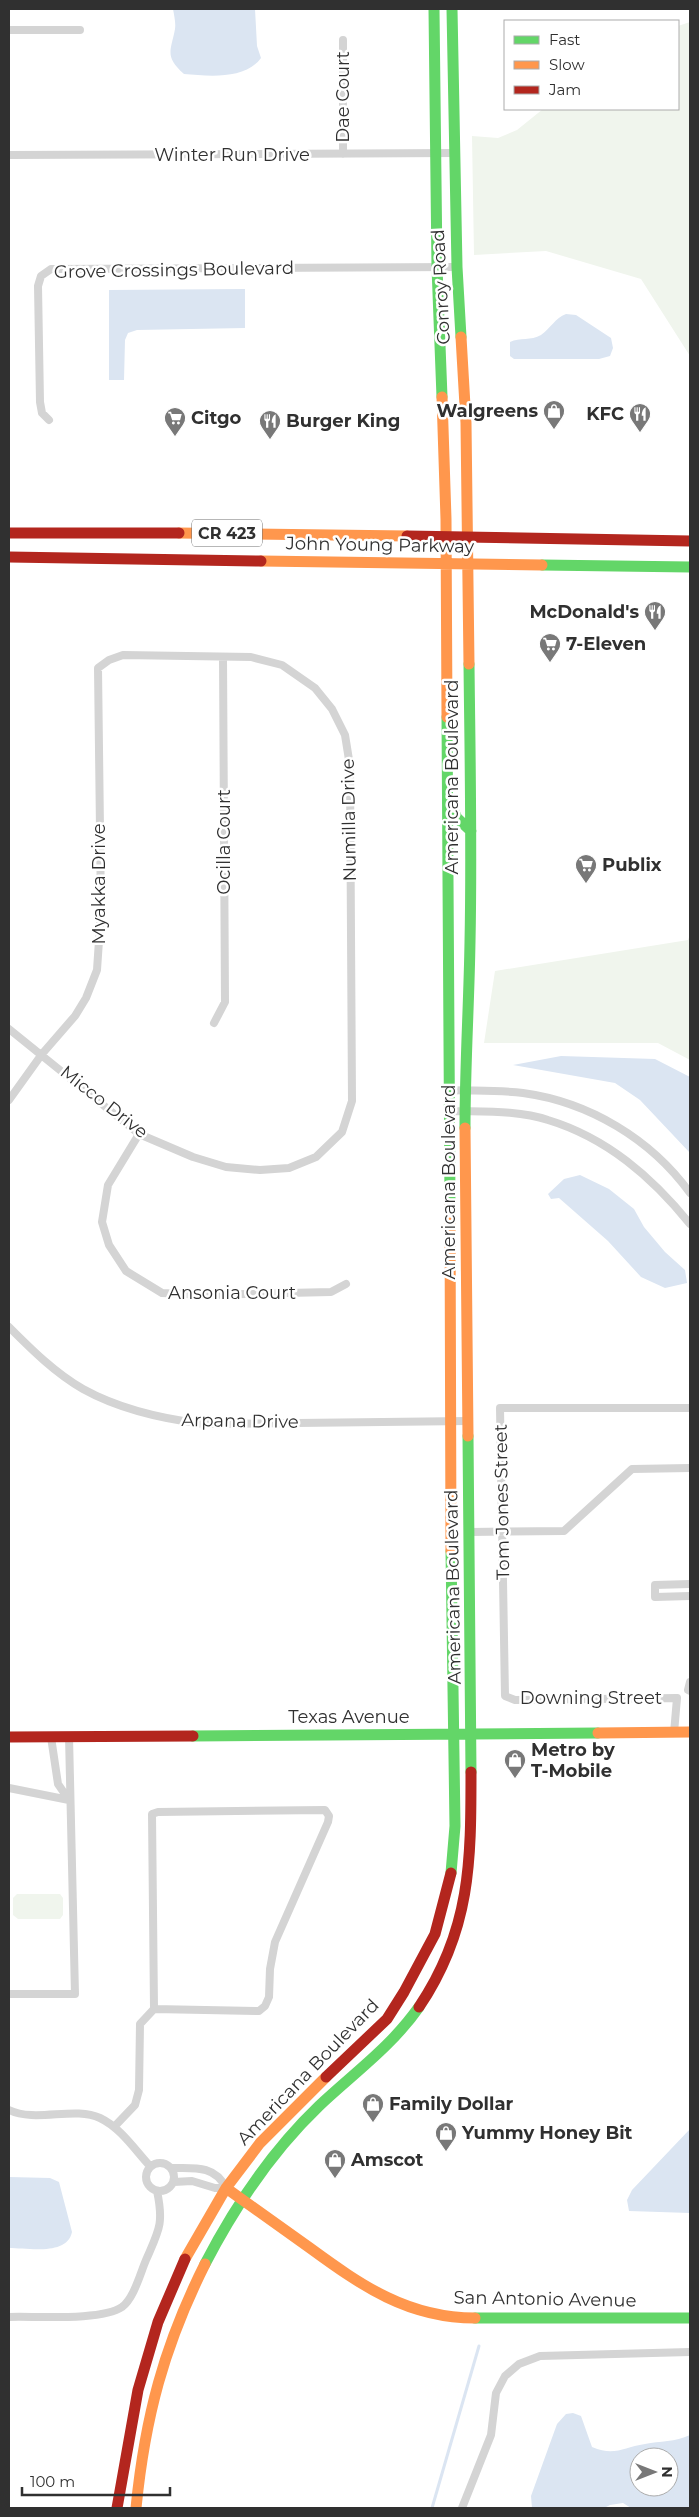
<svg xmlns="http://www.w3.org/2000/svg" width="699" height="2517" viewBox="0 0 699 2517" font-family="Montserrat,sans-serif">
  <rect width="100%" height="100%" fill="#fff"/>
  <path fill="#f0f5ed" d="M690,22V356L641,279L546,251L474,255L472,136L498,138L517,130L543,109H678V26Z
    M690,934V1060L658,1043H484L495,971L688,940Z
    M17,1894H60L63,1898V1915L60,1919H18L13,1915V1898Z"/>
  <path fill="#dbe5f2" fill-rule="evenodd" d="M173,9H255L257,46L261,58C245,80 209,76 184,74C164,56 171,51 175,29C176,23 174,15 173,9Z
    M245,289V328L137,330L128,333L125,340L124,380H109V290Z
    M566,314L576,315L611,338L613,348L610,356L599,359H514L510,356V342C520,337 531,341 541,335C551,328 555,318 566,314Z
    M561,1056L655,1059L690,1077V1153L640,1100L615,1083L513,1065Z
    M580,1175L609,1189L634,1209L644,1227L665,1252L685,1270L687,1283L665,1288L641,1277L608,1241L559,1198L551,1199L548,1194L564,1179Z
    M690,2129V2213L629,2211L627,2200L632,2190Z
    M9,2177L50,2178L59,2182L72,2232C67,2256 28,2248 9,2248Z
    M573,2413L581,2416L592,2447C615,2457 623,2447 645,2444C660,2441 675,2442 690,2435V2508H631L623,2503L610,2505L604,2508H532L531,2496L557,2424L566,2414ZM639,2457H669V2487H639Z"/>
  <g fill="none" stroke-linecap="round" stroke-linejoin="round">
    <path stroke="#dbe5f2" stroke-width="3" d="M432,2508L479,2346"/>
    <path stroke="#d4d4d4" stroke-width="8" d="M9,30H80
      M343,154V40
      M9,155L455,153
      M49,420L42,413L40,402L38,286L41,276L51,269L457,267
      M214,1023L225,1002L223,657
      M9,1029L139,1134L193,1157L226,1167L260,1170L289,1168L316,1157L342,1132L352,1101L350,766L345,735L332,709L315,688L282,665L251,657L123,655L109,660L98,668L101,911L97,970L86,998L75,1016L42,1054L9,1100
      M450,1090C474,1091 499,1090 523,1093C589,1102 651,1139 690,1193
      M450,1111C482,1112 518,1110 548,1120C607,1138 652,1177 690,1224
      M139,1134L108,1185L102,1222L109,1245L126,1271L162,1293L207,1295L331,1292L346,1284
      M9,1327C31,1349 55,1373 83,1389C119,1409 163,1419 204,1424L468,1421
      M469,1532L564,1531L632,1469L690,1468
      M690,1584L655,1585V1597L690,1596
      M690,1682L688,1690L690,1691
      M674,1733L677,1698L515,1700L505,1696L500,1408H690
      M51,1737L58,1784L69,1800
      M9,1788L69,1800
      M325,1810L329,1816L328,1822L275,1942L270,1969L269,1997L265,2006L259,2011L154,2009L152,1814L158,1812Z
      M9,1994H75L69,1736
      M9,2110C36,2123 74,2106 100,2118C121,2128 135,2150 150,2166
      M114,2127L135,2105L139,2090L140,2024L154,2009
      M146 2177a14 14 0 1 1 28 0a14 14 0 1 1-28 0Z
      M172,2168C194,2168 215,2165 226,2188H215L192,2181L174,2182
      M9,2317C35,2316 102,2321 122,2307C134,2298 140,2274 146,2260C159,2230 164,2224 157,2191
      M462,2508L491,2435L496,2393L505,2376L519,2364L540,2356L690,2352"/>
    <path stroke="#63d668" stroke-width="11" d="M434,9L437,267L442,397
      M452,9L457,267L461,337
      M542,565L690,567
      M447,717L450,1204
      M449,801L457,818L471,831
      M465,1128C465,1066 469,1004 470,942C472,849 470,756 469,664
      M468,1436L471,1772
      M193,1736L598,1733
      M451,1873L455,1826L451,1551
      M205,2264C234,2208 273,2150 319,2106C354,2073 391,2047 419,2007
      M475,2318H690"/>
    <path stroke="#ff974d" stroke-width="11" d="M461,337L466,423L469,664
      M442,397L446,519L447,717
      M179,533L407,536
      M261,561L542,565
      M465,1128L468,1436
      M450,1204L451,1551
      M598,1733L690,1732
      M226,2188C254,2208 282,2228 310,2248C362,2286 408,2318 475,2318
      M185,2259L226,2188L260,2143L326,2077
      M136,2508C145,2417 164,2346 205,2264"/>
    <path stroke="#b3261e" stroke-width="11" d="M9,533H179
      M407,536L690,541
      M9,557L261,561
      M9,1737L193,1736
      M419,2007C471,1930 471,1861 471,1772
      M326,2077L387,2019L404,1992L435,1934L451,1873
      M117,2508L138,2390L158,2322L185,2259"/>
  </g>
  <defs>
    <g id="shop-pin" transform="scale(1.125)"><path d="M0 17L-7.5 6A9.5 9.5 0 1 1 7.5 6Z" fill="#787878" stroke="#fff"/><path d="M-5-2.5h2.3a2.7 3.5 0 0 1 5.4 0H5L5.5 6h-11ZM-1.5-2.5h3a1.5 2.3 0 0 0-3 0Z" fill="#fff"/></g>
    <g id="restaurant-pin" transform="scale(1.125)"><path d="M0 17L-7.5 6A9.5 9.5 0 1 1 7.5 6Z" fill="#787878" stroke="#fff"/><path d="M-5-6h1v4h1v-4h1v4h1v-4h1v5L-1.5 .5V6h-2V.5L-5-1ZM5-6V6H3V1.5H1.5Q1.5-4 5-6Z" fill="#fff"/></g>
    <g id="supermarket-pin" transform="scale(1.125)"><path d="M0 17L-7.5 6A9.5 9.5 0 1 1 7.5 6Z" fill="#787878" stroke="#fff"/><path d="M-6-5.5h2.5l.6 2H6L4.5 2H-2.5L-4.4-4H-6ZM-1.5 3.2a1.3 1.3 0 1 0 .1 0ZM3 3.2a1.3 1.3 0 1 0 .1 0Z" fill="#fff"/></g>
  </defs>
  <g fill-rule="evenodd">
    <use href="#shop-pin" x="554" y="411"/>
    <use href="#restaurant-pin" x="640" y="414"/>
    <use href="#supermarket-pin" x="175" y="418"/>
    <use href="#restaurant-pin" x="270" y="421"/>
    <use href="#restaurant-pin" x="655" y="612"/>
    <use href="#supermarket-pin" x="550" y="644"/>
    <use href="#supermarket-pin" x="586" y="865"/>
    <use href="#shop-pin" x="515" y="1760"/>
    <use href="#shop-pin" x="373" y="2104"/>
    <use href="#shop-pin" x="446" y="2133"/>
    <use href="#shop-pin" x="335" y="2160"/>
  </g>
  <g text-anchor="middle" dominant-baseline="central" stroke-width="5" stroke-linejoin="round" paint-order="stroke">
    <rect fill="#fff" stroke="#6e6e6e" stroke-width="1" x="192" y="519.5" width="70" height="27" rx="4"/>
    <g font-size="16" font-weight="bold" fill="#303030">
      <text x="227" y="533">CR 423</text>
    </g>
    <g font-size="18" fill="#303030" stroke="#fff">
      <text transform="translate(343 97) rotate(-90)">Dae Court</text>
      <text x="232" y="155">Winter Run Drive</text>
      <text transform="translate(174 270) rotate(-1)">Grove Crossings Boulevard</text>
      <text transform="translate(441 287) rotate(-93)">Conroy Road</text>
      <text transform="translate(380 545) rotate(1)">John Young Parkway</text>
      <text transform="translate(452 777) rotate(-90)">Americana Boulevard</text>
      <text transform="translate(349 820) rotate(-91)">Numilla Drive</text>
      <text transform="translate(224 842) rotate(-90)">Ocilla Court</text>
      <text transform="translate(99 884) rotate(-90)">Myakka Drive</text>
      <text transform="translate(104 1102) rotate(38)">Micco Drive</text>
      <text transform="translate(449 1182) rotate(-90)">Americana Boulevard</text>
      <text x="232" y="1293">Ansonia Court</text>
      <text transform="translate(240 1421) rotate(1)">Arpana Drive</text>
      <text transform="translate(502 1502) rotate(-91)">Tom Jones Street</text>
      <text transform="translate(453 1587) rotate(-91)">Americana Boulevard</text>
      <text x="591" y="1698">Downing Street</text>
      <text x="349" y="1717">Texas Avenue</text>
      <text transform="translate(308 2072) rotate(-46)">Americana Boulevard</text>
      <text transform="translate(545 2299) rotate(1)">San Antonio Avenue</text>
    </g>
    <g font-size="18" font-weight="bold" fill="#303030" stroke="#fff" text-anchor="start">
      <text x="538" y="411" text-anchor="end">Walgreens</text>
      <text x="624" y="414" text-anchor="end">KFC</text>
      <text x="191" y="418">Citgo</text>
      <text x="286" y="421">Burger King</text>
      <text x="639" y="612" text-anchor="end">McDonald's</text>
      <text x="566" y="644">7-Eleven</text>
      <text x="602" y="865">Publix</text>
      <text x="531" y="1750">Metro by<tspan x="531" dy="21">T-Mobile</tspan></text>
      <text x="389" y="2104">Family Dollar</text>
      <text x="462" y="2133">Yummy Honey Bit</text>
      <text x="351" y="2160">Amscot</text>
    </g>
  </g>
  <rect width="699" height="2517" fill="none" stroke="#303030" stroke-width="20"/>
  <rect x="504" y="20" width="175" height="90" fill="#ffffff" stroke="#acacac"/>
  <rect x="514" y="36" width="25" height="8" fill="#63d668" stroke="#acacac"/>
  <text x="549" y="45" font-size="15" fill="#303030">Fast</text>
  <rect x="514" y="61" width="25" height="8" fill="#ff974d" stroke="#acacac"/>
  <text x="549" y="70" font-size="15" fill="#303030">Slow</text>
  <rect x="514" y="86" width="25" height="8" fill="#b3261e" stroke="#acacac"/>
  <text x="549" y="95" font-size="15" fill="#303030">Jam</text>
  <g transform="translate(654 2472) rotate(90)"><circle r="24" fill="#ffffff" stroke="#acacac"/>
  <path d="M0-4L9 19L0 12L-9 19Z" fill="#787878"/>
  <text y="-8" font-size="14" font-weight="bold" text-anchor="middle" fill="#303030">N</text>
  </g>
  <path d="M22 2487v8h148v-8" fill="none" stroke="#303030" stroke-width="2.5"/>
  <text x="30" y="2487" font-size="15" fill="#303030" stroke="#ffffff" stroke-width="4" paint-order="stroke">100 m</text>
</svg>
